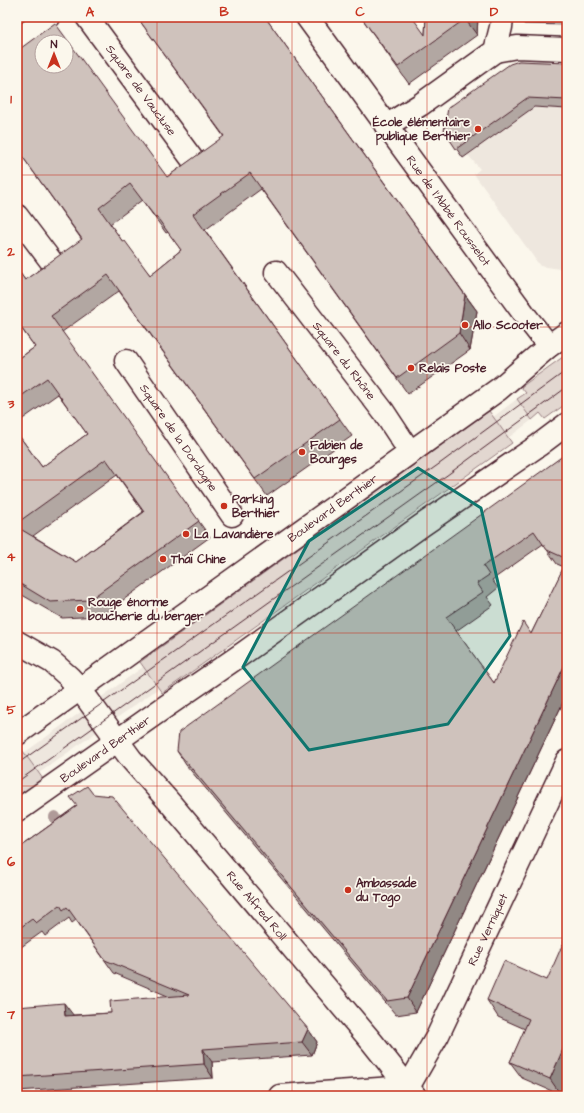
<svg xmlns="http://www.w3.org/2000/svg" width="584" height="1113" viewBox="0 0 584 1113" font-family="'Architects Daughter',sans-serif">
  <rect width="100%" height="100%" fill="#fbf7ec"/>
  <filter id="ink" filterUnits="userSpaceOnUse"><feTurbulence type="fractalNoise" baseFrequency=".025" numOctaves="2"/><feDisplacementMap in="SourceGraphic" scale="8" xChannelSelector="R" yChannelSelector="G"/><feConvolveMatrix kernelMatrix="1 2 1 2 8 2 1 2 1" color-interpolation-filters="sRGB"/></filter>
  <g filter="url(#ink)">
    <path fill="#eee7de" d="M533,108H537L567,109V270L540,266L474,174L480,169L468,155Z
      M517,399L532,420L508,438L493,417Z
      M143,667L159,688L39,773L24,753Z"/>
    <path fill="#e2d7d0" stroke="#967b7e" d="M567,354V403L545,419L540,413L532,420L517,399L526,393L521,387Z
      M489,411L512,443L162,693L140,662Z
      M20,747L43,779L17,797V749Z"/>
    <g fill="none" stroke-linecap="round" stroke-linejoin="round">
      <g stroke="#4a1f2b" stroke-width="25">
        <g id="minor">
          <path id="s1" d="M87,17L195,163"/>
          <path id="s2" d="M307,17L527,318L549,346"/>
          <path d="M17,40L49,17"/>
          <path d="M495,51L517,47L567,49"/>
          <path d="M386,126L420,105L495,51L501,27L502,17"/>
          <path d="M17,216L54,265"/>
          <path id="s3" d="M276,272L383,411L410,452"/>
          <path id="s4" d="M126,361L232,515"/>
          <path id="s5" d="M17,642L52,662L69,677L80,689L131,759L171,804L372,1042L415,1096"/>
          <path d="M280,1096L407,1087"/>
          <path id="s6" d="M403,1096L438,1035L567,761"/>
        </g>
      </g>
      <g stroke="#4a1f2b" stroke-width="25">
        <g id="major">
          <path id="s7" d="M17,734L499,389L549,346L567,333"/>
          <path id="s8" d="M17,811L165,707L245,652L421,526L539,445L567,424"/>
        </g>
      </g>
      <use href="#minor" stroke="#fbf7ec" stroke-width="22"/>
      <use href="#major" stroke="#fbf7ec" stroke-width="22"/>
      <path stroke="#4a1f2b" stroke-width="1" d="M17,764L442,462L567,370
        M17,782L450,473L567,387"/>
    </g>
    <circle fill="#af9a98" cx="55" cy="817" r="6"/>
    <path fill="#b2a7a2" stroke="#4a1f2b" fill-rule="evenodd" d="M137,17H265L477,311L470,350L408,394L261,189L205,230L352,436L267,496L119,291L62,332L210,537L101,616L62,618L17,592V433L42,467L87,434L58,394L17,423V360L35,347L21,328L17,331V269L25,280L82,240L17,149L167,177L224,137ZM142,200L166,233L168,232L181,250L150,275L123,242L110,224ZM117,475L143,512L76,562L33,536Z
      M361,17L425,35L426,17H478L477,35L409,84Z
      M520,17H567V25L524,24Z
      M567,63V109L534,107L463,158L444,131Z
      M567,453V694L416,1012L396,1015L186,765L177,751ZM543,544L557,564L564,567L531,634L494,683L456,631L493,605L487,597L498,588L492,580Z
      M93,794L308,1029L317,1042L312,1055L212,1062L213,1078L17,1091V1001L18,1002V1007L73,1015L111,1013L170,997L114,973L76,920L72,923L69,918L45,936L42,932L17,950V849Z
      M547,980L561,1095L522,1078L510,1062L525,1029L498,1017L487,1000Z"/>
    <path fill="#918884" stroke="#4a1f2b" d="M465,17H478L477,35L465,19Z
      M465,295L477,311L470,350L459,333Z
      M567,660V694L416,1012L407,998Z
      M17,1001L18,1002L19,1021L17,1018Z
      M64,1003L74,1016H65Z
      M308,1029L317,1042L312,1055L302,1042Z
      M567,1040V1082L561,1095L550,1079Z
      M203,1049L212,1062L213,1078L204,1064Z"/>
    <path fill="#cfc2bc" stroke="#4a1f2b" fill-rule="evenodd" d="M137,17H265L465,295L459,333L397,378L250,173L193,214L340,419L255,479L108,275L51,316L199,521L89,600L50,602L17,582V527L76,562L144,512L106,459L17,523V433L42,467L87,434L47,378L17,399V360L35,347L17,322V269L25,280L82,239L17,149V51L55,23L167,177L224,136ZM42,42H66V66H42ZM130,184L155,217L156,216L181,250L150,275L125,241L123,242L99,208Z
      M361,17H412L425,35L426,17H465V19L398,67Z
      M519,61L567,63V100L527,98L456,149L444,131L448,108L510,64Z
      M567,453V559L547,550L534,531L483,566L489,575L477,583L483,592L446,617L494,683L523,622L531,634L567,560V660L407,998L387,1001L177,751L179,732Z
      M87,786L93,794L112,796L308,1029L302,1042L203,1049L204,1064L17,1077V1007L64,1003L65,1016L111,1013L110,1001L189,995L105,960L67,907L63,910L60,905L36,923L32,919L17,930V849L77,806L70,797Z
      M564,941L567,942V1040L550,1079L510,1062L529,1019L487,1000L504,961L547,980Z"/>
  </g>
  <path fill="#0f766e" fill-opacity="0.2" stroke="#0f766e" stroke-width="3" stroke-linejoin="round" d="M418,468L481,508L510,636L448,724L309,750L243,667L309,541Z"/>
  <path fill="none" stroke="#c8321e" stroke-width="1" stroke-opacity="0.55" d="M157,17V1096M292,17V1096M427,17V1096M17,175H567M17,327H567M17,480H567M17,633H567M17,786H567M17,938H567"/>
  <g fill="#c8321e" stroke="#fbf7ec" stroke-width="1.5">
    <circle cx="478" cy="129" r="4"/>
    <circle cx="465" cy="325" r="4"/>
    <circle cx="411" cy="368" r="4"/>
    <circle cx="302" cy="452" r="4"/>
    <circle cx="224" cy="506" r="4"/>
    <circle cx="186" cy="534" r="4"/>
    <circle cx="163" cy="559" r="4"/>
    <circle cx="80" cy="609" r="4"/>
    <circle cx="348" cy="890" r="4"/>
  </g>
  <g text-anchor="middle" dominant-baseline="central" stroke-width="3.5" stroke-linejoin="round" paint-order="stroke">
    <g font-size="12" fill="#4a1f2b" stroke="#fbf7ec">
      <text stroke="none"><textPath href="#s1" startOffset="91">Square de Vaucluse</textPath></text>
      <text stroke="none"><textPath href="#s2" startOffset="240">Rue de l'Abbé Rousselot</textPath></text>
      <text stroke="none"><textPath href="#s3" startOffset="112">Square du Rhône</textPath></text>
      <text stroke="none"><textPath href="#s4" startOffset="93">Square de la Dordogne</textPath></text>
      <text stroke="none"><textPath href="#s7" startOffset="388">Boulevard Berthier</textPath></text>
      <text stroke="none"><textPath href="#s8" startOffset="108">Boulevard Berthier</textPath></text>
      <text stroke="none"><textPath href="#s5" startOffset="359">Rue Alfred Roll</textPath></text>
      <text stroke="none"><textPath href="#s6" startOffset="187">Rue Verniquet</textPath></text>
    </g>
    <g font-size="12" font-weight="bold" fill="#4a1f2b" stroke="#fbf7ec" text-anchor="start">
      <text x="470" y="122" text-anchor="end">École élémentaire<tspan x="470" dy="14">publique Berthier</tspan></text>
      <text x="473" y="325">Allo Scooter</text>
      <text x="419" y="368">Relais Poste</text>
      <text x="310" y="445">Fabien de<tspan x="310" dy="14">Bourges</tspan></text>
      <text x="232" y="499">Parking<tspan x="232" dy="14">Berthier</tspan></text>
      <text x="194" y="534">La Lavandière</text>
      <text x="171" y="559">Thaï Chine</text>
      <text x="88" y="602">Rouge énorme<tspan x="88" dy="14">boucherie du berger</tspan></text>
      <text x="356" y="883">Ambassade<tspan x="356" dy="14">du Togo</tspan></text>
    </g>
  </g>
  <rect width="584" height="1113" fill="none" stroke="#fbf7ec" stroke-width="44"/>
  <g transform="translate(54 54)"><circle r="19" fill="#fbf7ec" stroke="#b4a19f"/>
  <path d="M0-3L7 15L0 10L-7 15Z" fill="#c8321e"/>
  <text y="-6" font-size="11" font-weight="bold" text-anchor="middle" fill="#4a1f2b">N</text>
  </g>
  <rect x="22" y="22" width="540" height="1069" fill="none" stroke="#c8321e" stroke-width="1.5"/>
  <g font-size="13" text-anchor="middle" font-weight="bold" fill="#c8321e">
    <text x="90" y="16">A</text>
    <text x="224" y="16">B</text>
    <text x="360" y="16">C</text>
    <text x="494" y="16">D</text>
    <text x="11" y="103">1</text>
    <text x="11" y="256">2</text>
    <text x="11" y="408">3</text>
    <text x="11" y="561">4</text>
    <text x="11" y="714">5</text>
    <text x="11" y="866">6</text>
    <text x="11" y="1019">7</text>
  </g>
</svg>
